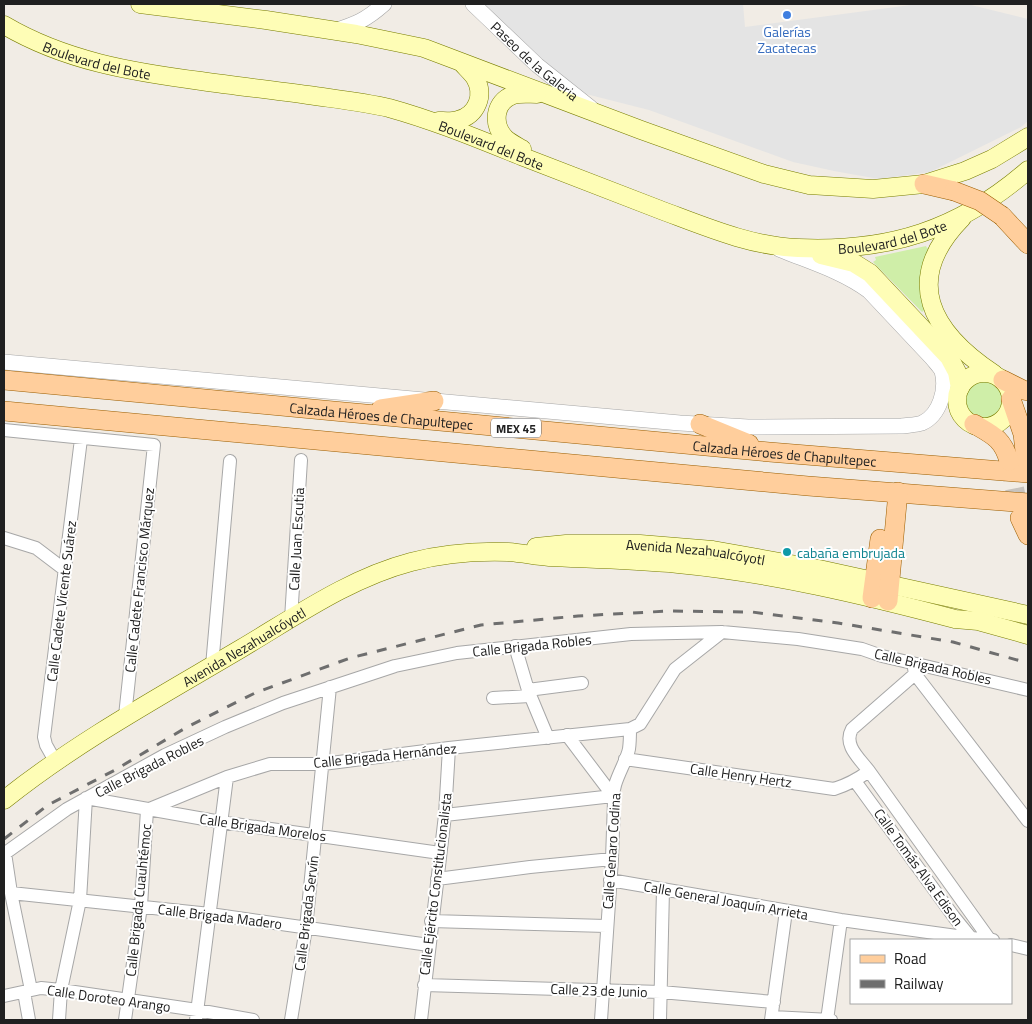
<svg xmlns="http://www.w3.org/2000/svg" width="1032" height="1024" viewBox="0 0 1032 1024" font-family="'Titillium Web',sans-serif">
  <rect width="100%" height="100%" fill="#f1ece5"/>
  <path fill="#cfeea8" d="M926,246L927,248L932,247L926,309L922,312L873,262L876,260L875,257Z
    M966 400a19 19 0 1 1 38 0a19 19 0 1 1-38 0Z"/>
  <path fill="#e4e4e4" d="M477,4H743L745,27L918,4H967L1028,19V121L1021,127L930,172L879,179L834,171L793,162L649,110L582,93Z"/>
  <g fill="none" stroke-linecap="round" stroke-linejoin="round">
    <path stroke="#c7c3be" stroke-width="19" stroke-dasharray="19 9" stroke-linecap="butt" d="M1009,461L1020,516"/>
    <g stroke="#a7a7a7" stroke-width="14">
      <path id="minor" d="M4,430L154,445L125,716
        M4,538L36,548L65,570
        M291,619L301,460
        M515,646L528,690L548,738
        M212,666L230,461
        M914,668L915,674L1028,821
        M528,690L582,683
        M493,698L530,696
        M567,735L613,796
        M625,759L834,789C847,785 858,779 869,771C859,758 843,745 852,729L915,674
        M55,761L46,745L44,737L81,439
        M869,771L990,940
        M855,781L954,917L971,938L993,940
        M86,798L221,822L440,853
        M445,815L613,796
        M5,853L11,893L31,990
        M4,854L67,809L165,755L225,727L283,703L395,666L457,653L631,634L722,632L798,639L862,649L882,656L1028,690
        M437,879L530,867L612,859
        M610,880L841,920L971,938
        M11,893L210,914L429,945
        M431,921L606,926
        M1011,945L1028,949
        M424,985L661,992L774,1002
        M24,992L29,1020
        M4,996L41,988L61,990L197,1010L253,1020
        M772,1017L831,1020
        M59,1020L61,990L80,900L86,798
        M125,1020L141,906L147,810L227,777L270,764H323L449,748L630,729
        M196,1020L227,777
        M291,1020L306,928L330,687
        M421,1020L445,815L449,748
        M601,1020L612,859L614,801C610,785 626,764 629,749C630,742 630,735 630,729L640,724L675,669L722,632
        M660,1020L663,889
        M771,1020L786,911
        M827,1020L841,920"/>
    </g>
    <g stroke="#a7a7a7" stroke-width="16">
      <g id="tertiary">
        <path id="s1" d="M473,4L537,65L591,108"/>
        <path d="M334,31C356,24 366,20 384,4"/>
        <path d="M4,362L680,423L748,427L902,426C908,425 916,425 922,423C940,415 947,389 942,371C940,367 935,362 932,358L869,291C842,271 810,262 779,249"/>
      </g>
    </g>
    <g stroke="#787d00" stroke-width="19">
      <g id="secondary">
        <path d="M140,4L266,20L356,34L424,48L641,130L764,174L809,185L873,189L924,184L965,171L992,159L1028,137"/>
        <path id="s2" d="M4,25C65,61 132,72 201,81C236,86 272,90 308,95C335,99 363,102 389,108C436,121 481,140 526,158C570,175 614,192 658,209C704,226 749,246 798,248C889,252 959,230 1028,170"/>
        <path d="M438,121C444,121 452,122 458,120C477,115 485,95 475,78C472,73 466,68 462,63"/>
        <path d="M522,149C517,146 509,142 505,138C492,124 494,102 513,95C520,93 529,94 537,94"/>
        <path d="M962,218C901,280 931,332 994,374"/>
        <path d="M821,255L854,263L870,273L949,357L957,372L960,388"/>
        <circle cx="984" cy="400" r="27"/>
        <path id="s3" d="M536,547L566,544H640L713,550L819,569L1028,615"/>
        <path id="s4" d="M4,800C78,741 161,696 242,648C296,616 350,578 411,562C441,554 477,551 508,552C522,553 536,556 549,557C592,559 635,560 678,564C772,573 864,595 955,619L978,621L1028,635"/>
      </g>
    </g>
    <g stroke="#9b5e00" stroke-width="20">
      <g id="primary">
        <path d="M924,184L954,191"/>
        <path d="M1002,216L1028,244"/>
        <path id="s5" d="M4,380L769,452L1028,473"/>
        <path d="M1003,380L1023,390L1028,391"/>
        <path d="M1011,399L1023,434L1026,460"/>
        <path d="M381,409L434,401"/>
        <path d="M4,411L808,486L1028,503"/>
        <path d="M700,424L749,444"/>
        <path d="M974,424C993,435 1003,439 1009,461"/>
        <path d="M1020,518L1028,535"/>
        <path d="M872,598L880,539"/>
        <path d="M888,601L898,492"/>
      </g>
    </g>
    <use href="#minor" stroke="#fff" stroke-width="12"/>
    <use href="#tertiary" stroke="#fff" stroke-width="15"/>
    <use href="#secondary" stroke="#fefdb6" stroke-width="18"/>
    <use href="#primary" stroke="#ffce9c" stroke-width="19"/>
    <path stroke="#6e6e6e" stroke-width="3" stroke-dasharray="10 10" stroke-linecap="butt" d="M4,839L48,805L115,770L187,727L255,693L350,658L481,625L578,616L669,611L752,612L838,623L953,642L1028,663"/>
    <g stroke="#9b5e00" stroke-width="20" stroke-linecap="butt">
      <path id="primary-bridge" d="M954,191L980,201L1002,216"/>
    </g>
    <use href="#primary-bridge" stroke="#ffce9c" stroke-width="19"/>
  </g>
  <circle fill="#3f7fe0" stroke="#fff" stroke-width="2" cx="787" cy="15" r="5"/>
  <circle fill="#0f9aa8" stroke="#fff" stroke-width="2" cx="787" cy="552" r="5"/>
  <g text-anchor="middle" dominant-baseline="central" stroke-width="4" stroke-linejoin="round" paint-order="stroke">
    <rect fill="#fff" stroke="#636363" stroke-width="1" x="491" y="418.5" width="50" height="19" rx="4"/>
    <g font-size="12" font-weight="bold" fill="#202020">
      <text x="516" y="428">MEX 45</text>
    </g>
    <g font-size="14" fill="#366cbe" stroke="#fff">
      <text x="787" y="31">Galerías<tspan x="787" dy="16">Zacatecas</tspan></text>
    </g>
    <g font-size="14" fill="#202020" stroke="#fff">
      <text stroke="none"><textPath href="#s2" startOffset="100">Boulevard del Bote</textPath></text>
      <text stroke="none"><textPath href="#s1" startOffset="84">Paseo de la Galeria</textPath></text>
      <text stroke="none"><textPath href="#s2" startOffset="505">Boulevard del Bote</textPath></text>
      <text stroke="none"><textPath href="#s2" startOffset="925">Boulevard del Bote</textPath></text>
      <text stroke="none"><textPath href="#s5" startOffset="379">Calzada Héroes de Chapultepec</textPath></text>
      <text stroke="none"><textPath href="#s5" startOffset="784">Calzada Héroes de Chapultepec</textPath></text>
      <text transform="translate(296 539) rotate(-87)">Calle Juan Escutia</text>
      <text stroke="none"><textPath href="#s3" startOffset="160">Avenida Nezahualcóyotl</textPath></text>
      <text transform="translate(139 580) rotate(-84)">Calle Cadete Francisco Márquez</text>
      <text transform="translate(61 601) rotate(-83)">Calle Cadete Vicente Suárez</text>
      <text transform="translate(532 645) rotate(-6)">Calle Brigada Robles</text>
      <text stroke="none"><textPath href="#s4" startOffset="285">Avenida Nezahualcóyotl</textPath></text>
      <text transform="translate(933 666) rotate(13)">Calle Brigada Robles</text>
      <text transform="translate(385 755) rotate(-6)">Calle Brigada Hernández</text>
      <text transform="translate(149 766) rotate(-27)">Calle Brigada Robles</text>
      <text transform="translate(741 775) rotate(8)">Calle Henry Hertz</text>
      <text transform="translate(263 827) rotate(8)">Calle Brigada Morelos</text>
      <text transform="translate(611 851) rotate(-86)">Calle Genaro Codina</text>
      <text transform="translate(919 867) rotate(54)">Calle Tomás Alva Edison</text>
      <text transform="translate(435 884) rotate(-83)">Calle Ejército Constitucionalista</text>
      <text transform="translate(138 900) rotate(-84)">Calle Brigada Cuauhtémoc</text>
      <text transform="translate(726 900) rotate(10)">Calle General Joaquín Arrieta</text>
      <text transform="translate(306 913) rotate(-83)">Calle Brigada Servín</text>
      <text transform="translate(220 916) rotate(7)">Calle Brigada Madero</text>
      <text transform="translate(599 990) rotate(2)">Calle 23 de Junio</text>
      <text transform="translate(109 998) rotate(8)">Calle Doroteo Arango</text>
    </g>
    <g font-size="14" fill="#0d838f" stroke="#fff" text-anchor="start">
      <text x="797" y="552">cabaña embrujada</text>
    </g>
  </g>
  <rect width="1032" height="1024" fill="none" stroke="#202020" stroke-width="10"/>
  <rect x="850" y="939" width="162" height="65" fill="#ffffff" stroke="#a6a6a6"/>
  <rect x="860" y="955" width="25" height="8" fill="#ffce9c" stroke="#a6a6a6"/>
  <text x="894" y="964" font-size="15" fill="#202020">Road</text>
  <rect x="860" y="980" width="25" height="8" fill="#6e6e6e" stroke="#a6a6a6"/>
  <text x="894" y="989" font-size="15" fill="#202020">Railway</text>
</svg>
